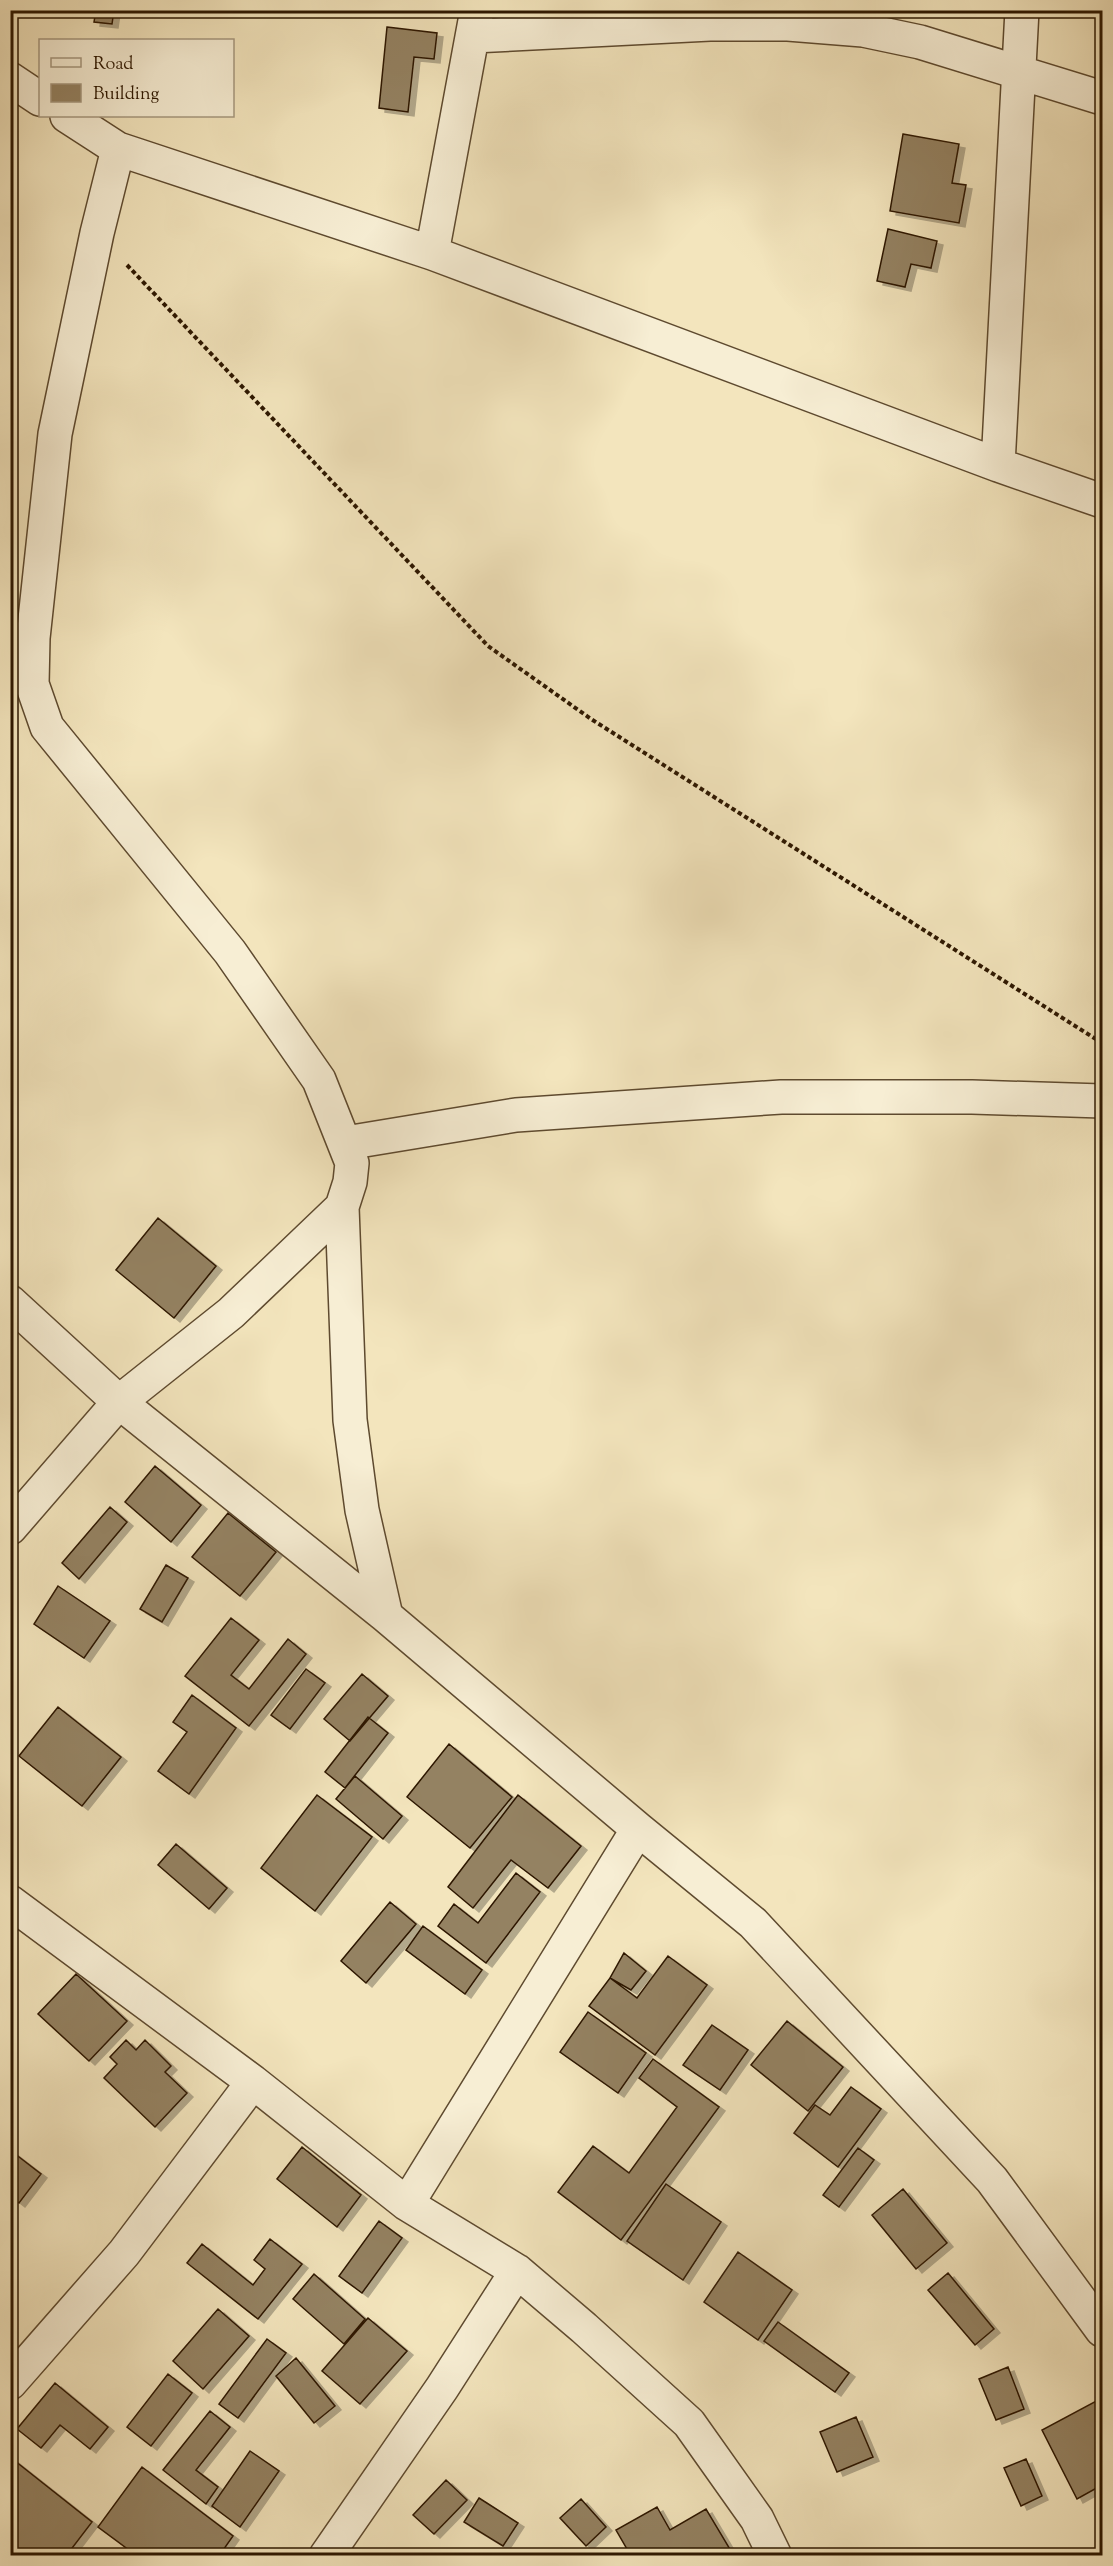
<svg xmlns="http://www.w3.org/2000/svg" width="1113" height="2566" viewBox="0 0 1113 2566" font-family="'Sorts Mill Goudy',serif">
  <defs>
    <filter id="shadow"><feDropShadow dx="6" dy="4" stdDeviation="0" flood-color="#0004"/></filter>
  </defs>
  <rect width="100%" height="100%" fill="#f3e5bd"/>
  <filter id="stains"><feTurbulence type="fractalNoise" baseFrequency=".00333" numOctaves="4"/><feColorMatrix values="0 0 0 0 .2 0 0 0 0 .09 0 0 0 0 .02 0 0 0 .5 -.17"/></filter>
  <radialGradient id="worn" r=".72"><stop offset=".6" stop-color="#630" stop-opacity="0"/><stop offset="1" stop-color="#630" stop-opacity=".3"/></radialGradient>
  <path fill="#948262" stroke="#2d1700" stroke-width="1.5" filter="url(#shadow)" d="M96,10H114L112,24L94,22Z
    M387,27L437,33L434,59L414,57L408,112L379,108Z
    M903,134L959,144L952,183L966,185L959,223L890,211Z
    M888,229L937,241L931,268L911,264L905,287L877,281Z
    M158,1218L216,1266L174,1318L116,1270Z
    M155,1466L201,1505L171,1542L125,1502Z
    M110,1507L127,1522L79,1579L62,1563Z
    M228,1513L276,1552L240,1596L192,1557Z
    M166,1565L188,1578L162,1622L140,1609Z
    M58,1586L110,1621L84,1658L34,1624Z
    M231,1618L259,1640L231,1675L249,1689L288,1639L306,1654L249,1726L185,1676Z
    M306,1669L325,1683L290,1729L271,1715Z
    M362,1674L388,1696L350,1741L324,1719Z
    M192,1695L236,1728L189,1794L158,1771L187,1732L173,1722Z
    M58,1707L121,1757L82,1806L19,1756Z
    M368,1717L388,1733L345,1788L325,1772Z
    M449,1744L512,1797L470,1848L407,1797Z
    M355,1776L402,1816L383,1839L336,1799Z
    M317,1795L372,1837L315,1911L261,1868Z
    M518,1795L581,1846L548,1888L511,1860L473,1908L448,1887Z
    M176,1844L227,1888L209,1909L158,1865Z
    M516,1873L540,1892L486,1963L438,1926L454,1904L478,1923Z
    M390,1902L416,1924L366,1983L341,1961Z
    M423,1926L482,1970L465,1994L406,1950Z
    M624,1953L646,1971L631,1990L610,1978Z
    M668,1956L707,1985L655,2055L589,2006L610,1978L637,1998Z
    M76,1974L127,2021L89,2061L38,2014Z
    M588,2012L646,2053L618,2093L560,2052Z
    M787,2021L843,2067L808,2111L751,2065Z
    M712,2025L748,2050L720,2090L683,2065Z
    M126,2040L136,2050L145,2040L171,2066L165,2072L187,2093L155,2127L104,2078L117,2064L110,2057Z
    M653,2059L719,2107L621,2240L558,2192L593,2146L629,2173L677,2107L639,2078Z
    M851,2087L881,2109L838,2167L794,2133L815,2105L830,2115Z
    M302,2147L361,2195L337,2227L277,2179Z
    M858,2148L874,2160L839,2207L823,2195Z
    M10,2150L41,2174L19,2203L10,2196Z
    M666,2184L721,2222L683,2280L627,2241Z
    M903,2189L947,2243L916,2269L872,2215Z
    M379,2221L402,2238L362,2293L339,2276Z
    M270,2239L302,2264L258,2319L187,2263L202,2244L253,2285L265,2269L254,2260Z
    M738,2252L792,2290L758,2340L704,2302Z
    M948,2273L994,2329L975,2345L928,2290Z
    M314,2274L365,2319L344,2344L293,2299Z
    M218,2309L249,2336L203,2389L173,2361Z
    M368,2318L407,2351L360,2404L322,2371Z
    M778,2322L849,2373L835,2392L764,2341Z
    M267,2339L286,2353L238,2418L219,2404Z
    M296,2358L335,2406L314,2423L276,2376Z
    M1008,2367L1024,2409L996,2420L979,2379Z
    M168,2374L192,2393L151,2446L127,2427Z
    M55,2383L108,2427L90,2449L60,2425L41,2448L17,2429Z
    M1100,2399L1102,2405V2485L1077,2499L1042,2430Z
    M210,2411L230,2427L196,2470L218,2487L206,2504L163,2470Z
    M856,2417L873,2457L837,2472L820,2432Z
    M250,2451L279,2471L240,2527L212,2506Z
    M10,2457L92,2522L66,2556H15L10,2552Z
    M1026,2459L1042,2496L1021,2506L1004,2468Z
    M142,2467L233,2536L219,2556H137L98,2527Z
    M446,2480L467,2500L434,2534L413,2515Z
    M479,2498L518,2523L503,2546L464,2522Z
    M581,2499L606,2527L586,2546L560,2518Z
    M657,2507L670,2530L706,2509L734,2556H651L649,2551L641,2556H631L616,2530Z"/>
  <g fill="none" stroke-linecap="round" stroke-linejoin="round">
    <g stroke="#5e4a2f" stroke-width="36">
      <path id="minor" d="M473,36L710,24H788L863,30L920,42L1102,98
        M10,79L40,99
        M67,116L118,149L432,253L998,465L1102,501
        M432,253L477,10
        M998,465L1022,10
        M346,1143L516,1115L781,1097H972L1102,1101
        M342,1207L350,1420L362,1510L386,1616
        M10,1302L119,1402L386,1616L638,1829L753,1923L992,2180L1102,2330
        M10,1528L119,1402L231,1313L342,1207L350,1182L352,1163L319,1080L230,952L47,727L32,684L33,638L55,434L97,233L118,149
        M10,1902L253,2082L407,2204L517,2271L584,2328L689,2423L757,2519L775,2556
        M407,2204L638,1829
        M10,2383L124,2253L253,2082
        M326,2556L442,2388L517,2271"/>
    </g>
    <path stroke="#2d1700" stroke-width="4" stroke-dasharray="4.5 3" stroke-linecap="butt" d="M127,265L488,646L591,719L1102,1043"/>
    <use href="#minor" stroke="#f7eed4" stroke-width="33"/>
  </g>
  <rect width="1113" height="2566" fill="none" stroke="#f3e5bd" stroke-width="36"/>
  <rect x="12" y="12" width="1089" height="2542" fill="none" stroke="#2d1700" stroke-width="3"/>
  <rect x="18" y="18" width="1077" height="2530" fill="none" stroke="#2d1700" stroke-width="1.5"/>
  <rect x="39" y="39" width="195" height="78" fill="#f7eed4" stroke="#a6987f" stroke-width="1.5"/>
  <rect x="51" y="58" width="30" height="9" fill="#f7eed4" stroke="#a6987f" stroke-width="1.5"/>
  <text x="93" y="69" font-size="18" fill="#2d1700">Road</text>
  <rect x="51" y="84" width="30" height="18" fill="#948262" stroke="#a6987f" stroke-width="1.5"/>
  <text x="93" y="99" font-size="18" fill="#2d1700">Building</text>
  <rect width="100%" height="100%" filter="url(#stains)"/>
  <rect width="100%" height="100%" fill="url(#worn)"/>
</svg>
